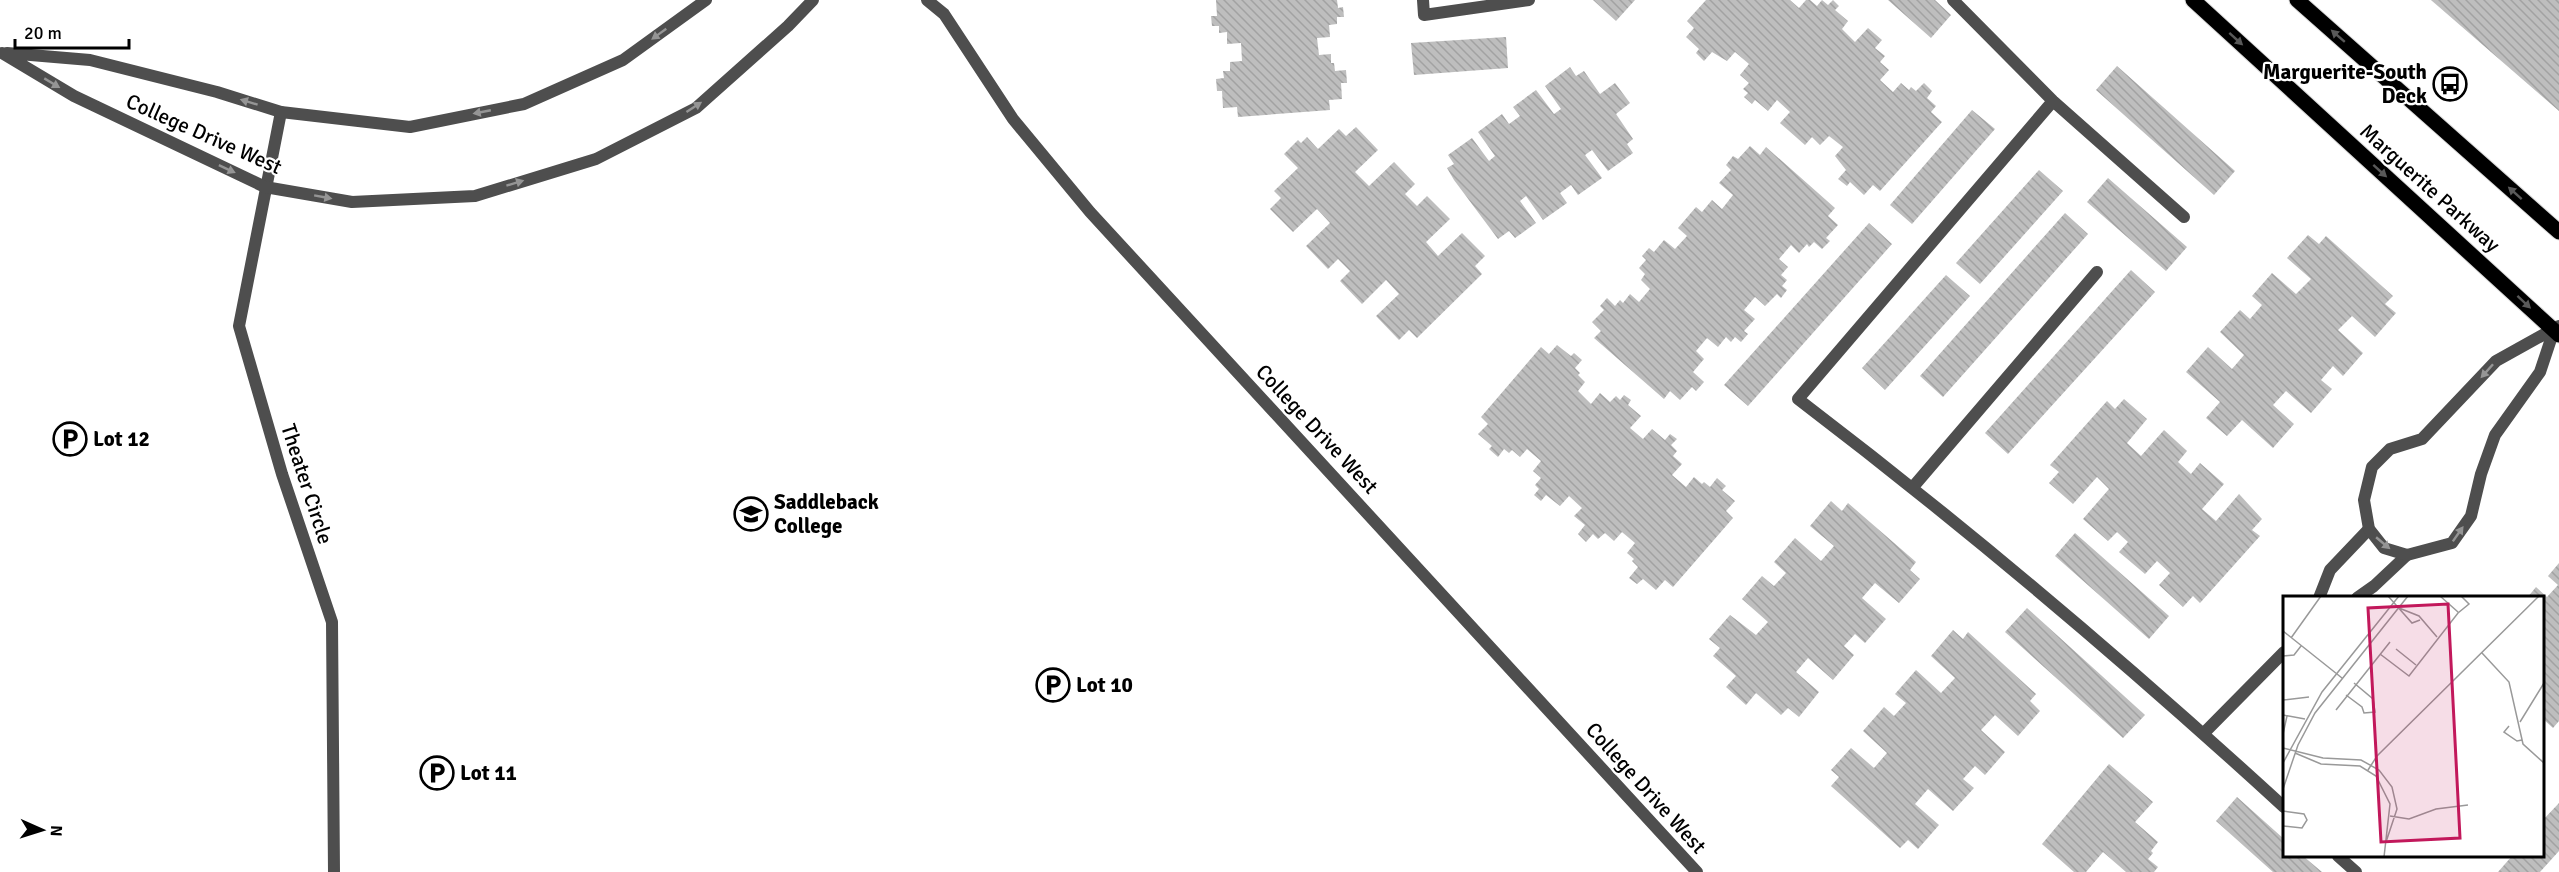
<svg xmlns="http://www.w3.org/2000/svg" width="2559" height="872" viewBox="0 0 2559 872" font-family="Signika,sans-serif">
  <defs>
    <pattern id="building-back-hatch" width="6" height="6" patternUnits="userSpaceOnUse" patternTransform="scale(1.5)"><rect width="6" height="6" fill="#bebebe"/><path d="M-1 5l2 2M0 0l6 6M5-1l2 2" fill="none" stroke="#a2a2a2"/></pattern>
  </defs>
  <rect width="100%" height="100%" fill="#fff"/>
  <path fill="url(#building-back-hatch)" d="M1216,0H1337L1338,8L1343,7L1344,17H1337V24L1329,25L1330,37L1317,38L1319,55L1331,54V63H1334L1335,71L1346,70L1347,83H1341L1342,99L1329,100L1330,110L1238,117L1237,107L1223,108L1222,91H1217L1216,79L1224,78L1223,71H1230V62L1242,61L1241,43L1227,44V32L1219,33V26H1212L1211,16H1217Z
    M1593,0H1635L1616,21Z
    M1706,0H1790L1799,8L1806,0H1810L1817,6L1822,0L1828,5L1833,0L1839,6L1835,10L1848,21L1842,29L1855,42L1868,28L1882,40L1875,48L1885,56L1880,62L1889,70L1880,80L1893,92L1901,83L1909,90L1911,87L1916,91L1924,83L1932,91L1927,98L1936,106L1931,112L1942,122L1880,191L1873,185L1864,195L1850,182L1847,186L1838,179L1846,170L1835,156L1843,147L1829,136L1820,145L1812,137L1805,145L1780,123L1790,112L1777,100L1768,111L1755,100L1752,104L1744,97L1748,93L1743,89L1749,83L1740,75L1749,64L1735,52L1727,61L1712,52L1704,61L1696,53L1699,49L1686,37L1694,28L1687,21Z
    M1888,0H1935L1951,15L1931,38Z
    M2431,0H2559V111Z
    M1506,37L1508,68L1414,75L1411,43Z
    M2117,66L2235,171L2214,195L2096,90Z
    M1570,67L1576,76L1584,71L1600,94L1615,83L1630,103L1616,114L1633,139L1627,144L1633,153L1608,171L1592,150L1585,155L1602,178L1578,195L1571,185L1560,193L1567,203L1543,220L1526,196L1520,201L1536,223L1515,238L1509,231L1498,239L1454,180L1447,168L1454,164L1448,155L1472,138L1489,161L1495,156L1478,132L1502,114L1509,124L1520,116L1513,107L1536,90L1554,114L1561,109L1545,86Z
    M1972,110L1995,129L1912,224L1890,205Z
    M1356,127L1378,150L1355,172L1369,186L1394,162L1415,184L1405,194L1417,206L1427,196L1450,219L1426,242L1438,256L1462,233L1485,256L1475,266L1482,274L1417,338L1409,330L1399,340L1376,316L1399,294L1386,280L1362,304L1340,281L1350,271L1338,259L1328,269L1306,246L1330,223L1317,209L1293,232L1270,209L1281,198L1274,191L1298,168L1284,154L1298,140L1301,143L1307,137L1318,149L1339,129L1346,136Z
    M1750,146L1760,155L1766,147L1835,208L1828,216L1838,225L1826,238L1830,241L1822,249L1814,242L1809,247L1807,244L1799,253L1791,245L1779,259L1788,267L1781,275L1787,280L1782,286L1787,290L1781,298L1777,294L1765,306L1755,297L1744,310L1755,319L1744,331L1748,334L1741,342L1735,337L1731,342L1726,337L1718,347L1707,338L1696,351L1704,359L1693,372L1704,382L1696,391L1692,387L1680,400L1670,391L1664,399L1594,338L1601,331L1592,322L1604,310L1600,306L1607,298L1615,306L1620,300L1623,303L1630,294L1639,302L1650,289L1641,280L1645,274L1639,268L1646,260L1642,256L1649,248L1654,252L1664,240L1675,249L1687,236L1678,228L1696,207L1702,212L1712,200L1722,209L1733,195L1719,183L1731,170L1726,165L1733,156L1738,159Z
    M2039,170L2063,191L1980,284L1956,263Z
    M2108,178L2187,247L2166,271L2087,202Z
    M2065,213L2088,234L1943,397L1920,376Z
    M1869,223L1892,244L1748,406L1724,385Z
    M2308,235L2319,244L2326,236L2393,296L2385,304L2396,313L2375,337L2352,316L2338,330L2363,353L2343,376L2333,366L2321,380L2332,389L2311,413L2286,391L2273,405L2294,424L2273,448L2242,420L2227,436L2206,418L2220,402L2186,372L2208,347L2232,369L2244,355L2220,332L2240,310L2250,319L2262,305L2252,296L2272,273L2296,294L2311,279L2287,258Z
    M2131,270L2155,292L2008,454L1985,433Z
    M1946,275L1970,296L1885,390L1862,368Z
    M1557,345L1571,356L1574,353L1582,360L1575,368L1580,373L1578,375L1585,382L1578,391L1591,404L1600,393L1610,402L1616,396L1620,400L1624,395L1631,400L1628,405L1641,416L1630,428L1643,439L1652,429L1665,440L1670,434L1677,439L1671,445L1677,451L1673,456L1682,464L1672,475L1686,487L1694,477L1702,484L1704,482L1710,487L1717,478L1726,486L1722,490L1735,501L1726,511L1733,518L1673,587L1665,580L1656,590L1643,579L1637,584L1629,578L1638,567L1632,561L1634,559L1627,553L1635,543L1622,532L1614,541L1605,533L1598,539L1593,534L1586,542L1578,534L1585,525L1574,516L1582,508L1569,496L1560,506L1546,495L1541,501L1534,495L1539,489L1535,485L1541,478L1533,471L1541,461L1527,449L1520,457L1512,450L1509,453L1504,449L1498,457L1489,449L1492,446L1478,434L1488,424L1481,417L1541,347L1549,354Z
    M2124,399L2147,419L2127,443L2141,456L2164,430L2187,451L2178,462L2191,474L2200,463L2224,484L2202,509L2216,521L2239,494L2262,519L2252,530L2260,536L2200,603L2193,596L2183,607L2159,585L2170,573L2157,561L2145,574L2119,552L2128,542L2117,532L2108,541L2083,519L2109,489L2097,477L2073,504L2049,483L2059,472L2050,465L2107,401L2115,409Z
    M1831,501L1842,511L1848,503L1916,562L1910,570L1920,579L1899,603L1875,583L1862,598L1886,619L1865,643L1855,634L1844,646L1854,655L1833,680L1808,658L1796,672L1819,692L1799,717L1788,708L1781,715L1756,693L1746,705L1726,687L1736,676L1713,656L1720,648L1709,639L1730,615L1756,635L1768,622L1742,599L1762,576L1774,586L1786,573L1774,562L1795,538L1821,561L1834,546L1810,526Z
    M2075,533L2169,616L2149,639L2055,556Z
    M2559,563V721L2553,728L2542,718V598H2527L2536,587L2547,597L2558,585L2548,576Z
    M2027,608L2145,715L2123,738L2005,632Z
    M1953,630L1963,639L1968,632L2036,694L2030,701L2040,711L2018,736L1995,715L1981,730L2005,752L1985,775L1975,766L1963,779L1974,788L1953,811L1928,789L1915,804L1939,825L1918,849L1908,840L1900,848L1831,786L1839,777L1831,770L1851,748L1874,768L1887,753L1863,731L1884,707L1894,716L1906,703L1895,694L1916,670L1941,693L1955,678L1931,656Z
    M2109,764L2153,802L2135,822L2158,842L2151,851L2153,853L2148,859L2158,867L2154,872H2126L2103,852L2086,872H2074L2042,844Z
    M2237,797L2284,839V856H2303L2322,872H2273L2216,821Z
    M2559,803V851L2540,872H2498L2512,856H2542V821Z"/>
  <g fill="none" stroke-linecap="round" stroke-linejoin="round">
    <g stroke="#dbdbdb" stroke-width="17">
      <path id="primary" d="M2193,0L2559,335
        M2297,0L2559,232"/>
    </g>
    <path stroke="#4e4e4e" stroke-width="12" d="M1423,0L1424,15L1529,0"/>
    <path stroke="#4e4e4e" stroke-width="12" d="M1953,0L2053,101L2184,217
      M2053,101L1798,399C1966,527 2128,664 2284,807
      M281,112L239,326L282,474L332,622L334,872
      M1913,487L2097,272
      M2319,598L2330,570L2369,529
      M2357,598L2374,586L2407,555
      M2204,733L2284,652
      M2338,856L2356,872"/>
    <path stroke="#4e4e4e" stroke-width="12" d="M927,0L944,14L1013,119L1090,212L1697,872
      M2,53L74,96L265,187L352,202L475,196L596,159L696,108L788,26L813,0
      M7,53L90,60L217,92L281,112L410,127L524,104L623,60L706,0
      M2554,330L2540,372L2495,435L2481,474L2471,516L2452,543L2407,555L2384,548L2369,529L2364,500L2372,467L2390,449L2422,439L2496,361L2559,326"/>
    <use href="#primary" stroke="#000" stroke-width="15"/>
  </g>
  <defs><path id="oneway-solid" d="M-6-.8H1V-3.2L6.5 0L1 3.2V.8H-6Z" transform="scale(1.5)"/></defs>
  <g fill="#959595">
    <use href="#oneway-solid" transform="translate(659 34) rotate(144)"/>
    <use href="#oneway-solid" transform="translate(52 83) rotate(31)"/>
    <use href="#oneway-solid" transform="translate(249 102) rotate(-163)"/>
    <use href="#oneway-solid" transform="translate(694 107) rotate(-33)"/>
    <use href="#oneway-solid" transform="translate(482 112) rotate(169)"/>
    <use href="#oneway-solid" transform="translate(227 169) rotate(25)"/>
    <use href="#oneway-solid" transform="translate(515 183) rotate(-17)"/>
    <use href="#oneway-solid" transform="translate(323 197) rotate(10)"/>
    <use href="#oneway-solid" transform="translate(2487 371) rotate(132)"/>
    <use href="#oneway-solid" transform="translate(2458 534) rotate(-55)"/>
    <use href="#oneway-solid" transform="translate(2383 543) rotate(40)"/>
  </g>
  <g fill="#595959">
    <use href="#oneway-solid" transform="translate(2338 36) rotate(-139)"/>
    <use href="#oneway-solid" transform="translate(2236 39) rotate(42)"/>
    <use href="#oneway-solid" transform="translate(2380 171) rotate(42)"/>
    <use href="#oneway-solid" transform="translate(2515 193) rotate(-138)"/>
    <use href="#oneway-solid" transform="translate(2524 302) rotate(43)"/>
  </g>
  <defs>
    <g id="bus-ring" transform="scale(1.725)"><circle r="9.5" fill="#fff" stroke="#000" stroke-width="1.5"/><path d="M-5-6H5V4H4V6H2V4H-2V6H-4V4H-5ZM-3.5-4V0h7V-4ZM-3.5 1.2v1.5H-2V1.2ZM2 1.2v1.5H3.5V1.2Z" fill="#000"/></g>
    <g id="parking-ring" transform="scale(1.725)"><circle r="9.5" fill="#fff" stroke="#000" stroke-width="1.5"/><path d="M-3.5-5.5H1a3.5 3.5 0 0 1 0 7H-1V5.5H-3.5ZM-1-3.4V-.6H.8a1.4 1.4 0 0 0 0-2.8Z" fill="#000"/></g>
    <g id="university-ring" transform="scale(1.725)"><circle r="9.5" fill="#fff" stroke="#000" stroke-width="1.5"/><path d="M0-5L7-2L0 1L-7-2ZM-4 1L0 2.5L4 1V4Q0 6-4 4Z" fill="#000"/></g>
  </defs>
  <g fill-rule="evenodd">
    <use href="#bus-ring" x="2450" y="84"/>
    <use href="#parking-ring" x="70" y="439"/>
    <use href="#university-ring" x="751" y="514"/>
    <use href="#parking-ring" x="1053" y="685"/>
    <use href="#parking-ring" x="437" y="773"/>
  </g>
  <g text-anchor="middle" dominant-baseline="central" stroke-width="4.5" stroke-linejoin="round" paint-order="stroke">
    <g font-size="21" font-weight="bold" fill="#000" stroke="#fff" text-anchor="start">
      <text x="2427" y="72" text-anchor="end">Marguerite-South<tspan x="2427" dy="24">Deck</tspan></text>
      <text x="93" y="439">Lot 12</text>
      <text x="774" y="502">Saddleback<tspan x="774" dy="24">College</tspan></text>
      <text x="1076" y="685">Lot 10</text>
      <text x="460" y="773">Lot 11</text>
    </g>
    <g font-size="21" fill="#000" stroke="#fff">
      <text transform="translate(204 134) rotate(24)">College Drive West</text>
      <text transform="translate(2430 188) rotate(42)">Marguerite Parkway</text>
      <text transform="translate(1317 429) rotate(47)">College Drive West</text>
      <text transform="translate(307 484) rotate(72)">Theater Circle</text>
      <text transform="translate(1646 788) rotate(48)">College Drive West</text>
    </g>
  </g>
  <g transform="translate(2283 596)">
    <rect width="261" height="261" fill="#fff"/>
    <path fill="none" stroke="#999" stroke-width="1.5" d="M105,0L129,27L137,24M157,0L175,16M116,12L136,20L154,41M0,35L59,82M8,42L38,0M113,53L133,69M199,57L226,86L240,148L261,167M97,58L126,80L175,17L186,8L178,0M0,60L11,59L18,50M63,99L79,111L81,117L92,116L90,103L71,87M0,104L26,101M53,114L107,46M0,119L22,123M237,126L261,87M226,130L221,136L234,145L239,144M0,138L4,120M0,152L40,162L78,164L96,174L109,191L114,213L103,246M12,157L38,168L77,170L93,180L107,208L101,261M0,167L39,96L116,0M85,174L94,160L256,0M0,193L15,149L32,117L125,0M0,215L21,218L24,224L19,232L0,230M107,220L126,223L153,213L185,209"/>
    <path fill="#c2185b" fill-opacity="0.15" stroke="#c2185b" stroke-width="3" d="M165,8L177,242L98,246L85,12Z"/>
    <rect width="261" height="261" fill="none" stroke="#000" stroke-width="3"/>
  </g>
  <g transform="translate(42 830) rotate(93)" stroke="#ffffff" stroke-width="4.5" paint-order="stroke">
  <path d="M0-4.5L10 22L0 15L-10 22Z" fill="#000000"/>
  <text y="-9" font-size="16" font-weight="bold" text-anchor="middle" fill="#000000">N</text>
  </g>
  <path d="M15 39v9h114v-9" fill="none" stroke="#000000" stroke-width="3"/>
  <text x="24" y="39" font-size="18" fill="#000000" stroke="#ffffff" stroke-width="4.5" paint-order="stroke">20 m</text>
</svg>
